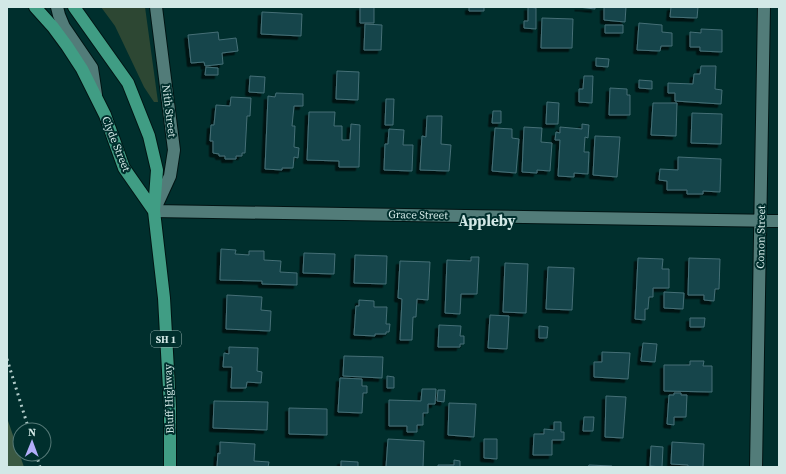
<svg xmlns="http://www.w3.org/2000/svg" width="786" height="474" viewBox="0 0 786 474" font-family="'Source Serif 4',serif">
  <defs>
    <filter id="shadow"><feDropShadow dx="-3.5" dy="3.5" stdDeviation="0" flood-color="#0009"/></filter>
  </defs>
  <rect width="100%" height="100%" fill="#002f2d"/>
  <path fill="#2d4733" d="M101,7H145L158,102H154L144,87L115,26Z"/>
  <path fill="#3b5942" d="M7,418L24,467H7Z"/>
  <path fill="#14454c" stroke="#466f76" filter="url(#shadow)" d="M360,7H374V23H360Z
    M469,7H484V11H469Z
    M528,7L536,8V29L524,28V21H528Z
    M578,7H595V9Z
    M604,7H626L625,22L604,20Z
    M671,7H698L697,18L670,17Z
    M262,12L302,14L301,36L261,34Z
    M542,18L573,19L572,48H541Z
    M639,23L662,25V32L672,33V46H661L660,51L637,50Z
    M365,24L382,25L381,50H364Z
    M605,25H623V33H605Z
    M701,29L722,30V52L700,51V47H690V32L701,33Z
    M218,32L219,40L236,38L238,51L222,53L223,64L205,66L204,62L191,63L188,35Z
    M596,58L609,59L608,67L596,66Z
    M701,66H716L715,89L722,90L721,104L675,101V93H668V83L693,84L694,74H700Z
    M206,67L218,68V75H205Z
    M337,71L359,72L358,100L336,99Z
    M250,76L265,77L264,93L249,92Z
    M584,76H593L592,103L579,102V89H583Z
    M639,80L652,81V89L639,88Z
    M610,88L627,89V95H630V115H609Z
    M276,93L303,94V106H294L292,126H295L294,147L299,148L298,158L294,157L293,168H282V170L265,169L268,96L275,97Z
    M231,97L251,98L250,116H247L245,153H242V156H236V159H225V156H219V154L213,153V141H210L211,125H214L216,105L230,106Z
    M386,99H394L393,125H385Z
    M547,102L559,103L558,124H546Z
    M653,103H677L676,136L651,135Z
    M493,111H501V123H492Z
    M309,112H335L334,126H342V140H350L351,124L360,125L359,167H339V161L307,160Z
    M692,113L722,114L721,144L691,143Z
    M427,116H442L441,144L451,145L449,171L420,170L422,136L426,137Z
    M582,124L589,125L588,138L585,137L584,152H589L588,174L574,173V177L558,176L560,140H555L556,132L560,133V127L582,129Z
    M524,127L542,128L541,142L552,143L550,171L537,170V173L522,172Z
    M495,128L512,129V138L519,139L516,173L492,171Z
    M389,129L404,130L403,145H413L412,171L384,170L385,144H388Z
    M595,136L620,137L617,177L593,175Z
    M678,157L721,159L720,192L703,191V194H687V190H667V181L659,180L660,169L678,170Z
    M221,249L236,250L235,254L249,255V251H264V260L281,261L280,272L297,273V285L262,284V281L220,280Z
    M304,253L335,254L334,274L303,273Z
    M355,255L387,256L386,284L354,283Z
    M471,257H479L477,294H461L460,314L445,313L447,260L471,261Z
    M638,258L663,259L662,269H669V288H653V297H649L648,309H645V320L635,319Z
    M689,258L720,259L719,289H715L714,301L704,300V295H688Z
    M400,261L430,262L428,300L417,299L416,317H413L412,340H400L402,299L398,298Z
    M505,263L528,264L526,313L503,312Z
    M548,267L574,268L572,310L546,309Z
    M664,292L684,293L683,309L664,308Z
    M227,295L262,297L261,310L271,311L270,331L226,329Z
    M359,300L374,301V307H387L386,324H390L389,332H386V334H375V336L354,335L356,306H359Z
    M490,315L509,316L507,349L488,348Z
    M690,318H705L704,327H690Z
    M439,325L461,326L460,336H464V344H460V347H438Z
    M539,326L548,327L547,338H539Z
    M643,343L657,344L655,362L641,361Z
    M229,347L258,348L257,371L262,372L261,383L247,382L246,388H231L232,367H223L224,353L229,354Z
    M602,352L630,353L628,379L594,377V362H602Z
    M344,356L383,357L382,378L343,376Z
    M690,361H704L703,366H712V392L664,391V365H690Z
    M387,376L394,377V388H387Z
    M340,378L362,379V386H367V393H363L362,413L338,412Z
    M422,389H436L435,404H428V413H423V425H417V432H407V426H389V400L421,401Z
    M438,390H445L444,402L437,401Z
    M674,393H681V395H687L686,417H674V425L667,424L669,395H674Z
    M606,396L626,397L623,438L605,437Z
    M214,401L268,402L267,430L213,428Z
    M449,403L476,404L474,437L448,435Z
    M289,408L327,409V435L289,434Z
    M584,417H594L593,431H583Z
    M554,422H561V432H564V440H552V455H533L534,434H544V429L554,430Z
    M388,439L424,441L423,467H386Z
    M484,439H497V459L484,458Z
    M220,442L255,444L254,461L269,462L268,467H273H217L218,453L220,454Z
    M672,442L704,444L703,467H688V465L671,464Z
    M651,446L663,447L662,467L650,466Z
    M454,460L460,461V467H438V465H454Z
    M341,461L358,462V467H341Z
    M589,465L612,466V467H588Z"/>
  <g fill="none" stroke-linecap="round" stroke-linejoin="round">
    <g stroke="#011413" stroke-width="14">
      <path id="minor" d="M57,7L59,15L64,27L92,68L96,95
        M156,7L174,150L170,176L154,211L779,221
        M756,467L764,7"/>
    </g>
    <g stroke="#011413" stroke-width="14">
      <path id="trunk" d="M35,7L53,27L67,46L82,69L105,115L124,168L154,211
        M74,7L128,83L149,136L157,170L154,211L164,298L170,407V467"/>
    </g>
    <use href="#minor" stroke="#527c79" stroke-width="12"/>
    <use href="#trunk" stroke="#409d84" stroke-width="12"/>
    <path stroke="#b1cbc9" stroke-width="3" stroke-dasharray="2 4" stroke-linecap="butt" d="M7,359L29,430
      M36,454L40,467"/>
  </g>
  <g text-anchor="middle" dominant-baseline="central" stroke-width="4" stroke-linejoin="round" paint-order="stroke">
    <rect fill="#002f2d" stroke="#93b0ae" stroke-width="1" x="151" y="331" width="30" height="16" rx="3"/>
    <g font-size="10" font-weight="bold" fill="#d2e8e6">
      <text x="166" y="339">SH 1</text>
    </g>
    <g font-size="11" fill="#d2e8e6" stroke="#002f2d">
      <text transform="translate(169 111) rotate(83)">Nith Street</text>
      <text transform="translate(116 144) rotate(68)">Clyde Street</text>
      <text transform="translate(418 215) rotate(1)">Grace Street</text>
      <text transform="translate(761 237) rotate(-89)">Conon Street</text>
      <text transform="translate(169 399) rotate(-92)">Bluff Highway</text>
    </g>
    <g font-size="15" font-weight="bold" fill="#d2e8e6" stroke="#002f2d">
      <text x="487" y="220">Appleby</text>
    </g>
  </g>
  <rect width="786" height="474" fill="none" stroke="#d2e8e6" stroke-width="16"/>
  <g transform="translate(32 442) rotate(1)"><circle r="19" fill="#002f2d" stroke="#547977"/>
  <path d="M0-3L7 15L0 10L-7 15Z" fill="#b2adf9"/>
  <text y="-6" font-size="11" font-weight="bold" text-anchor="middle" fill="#d2e8e6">N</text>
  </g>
</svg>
